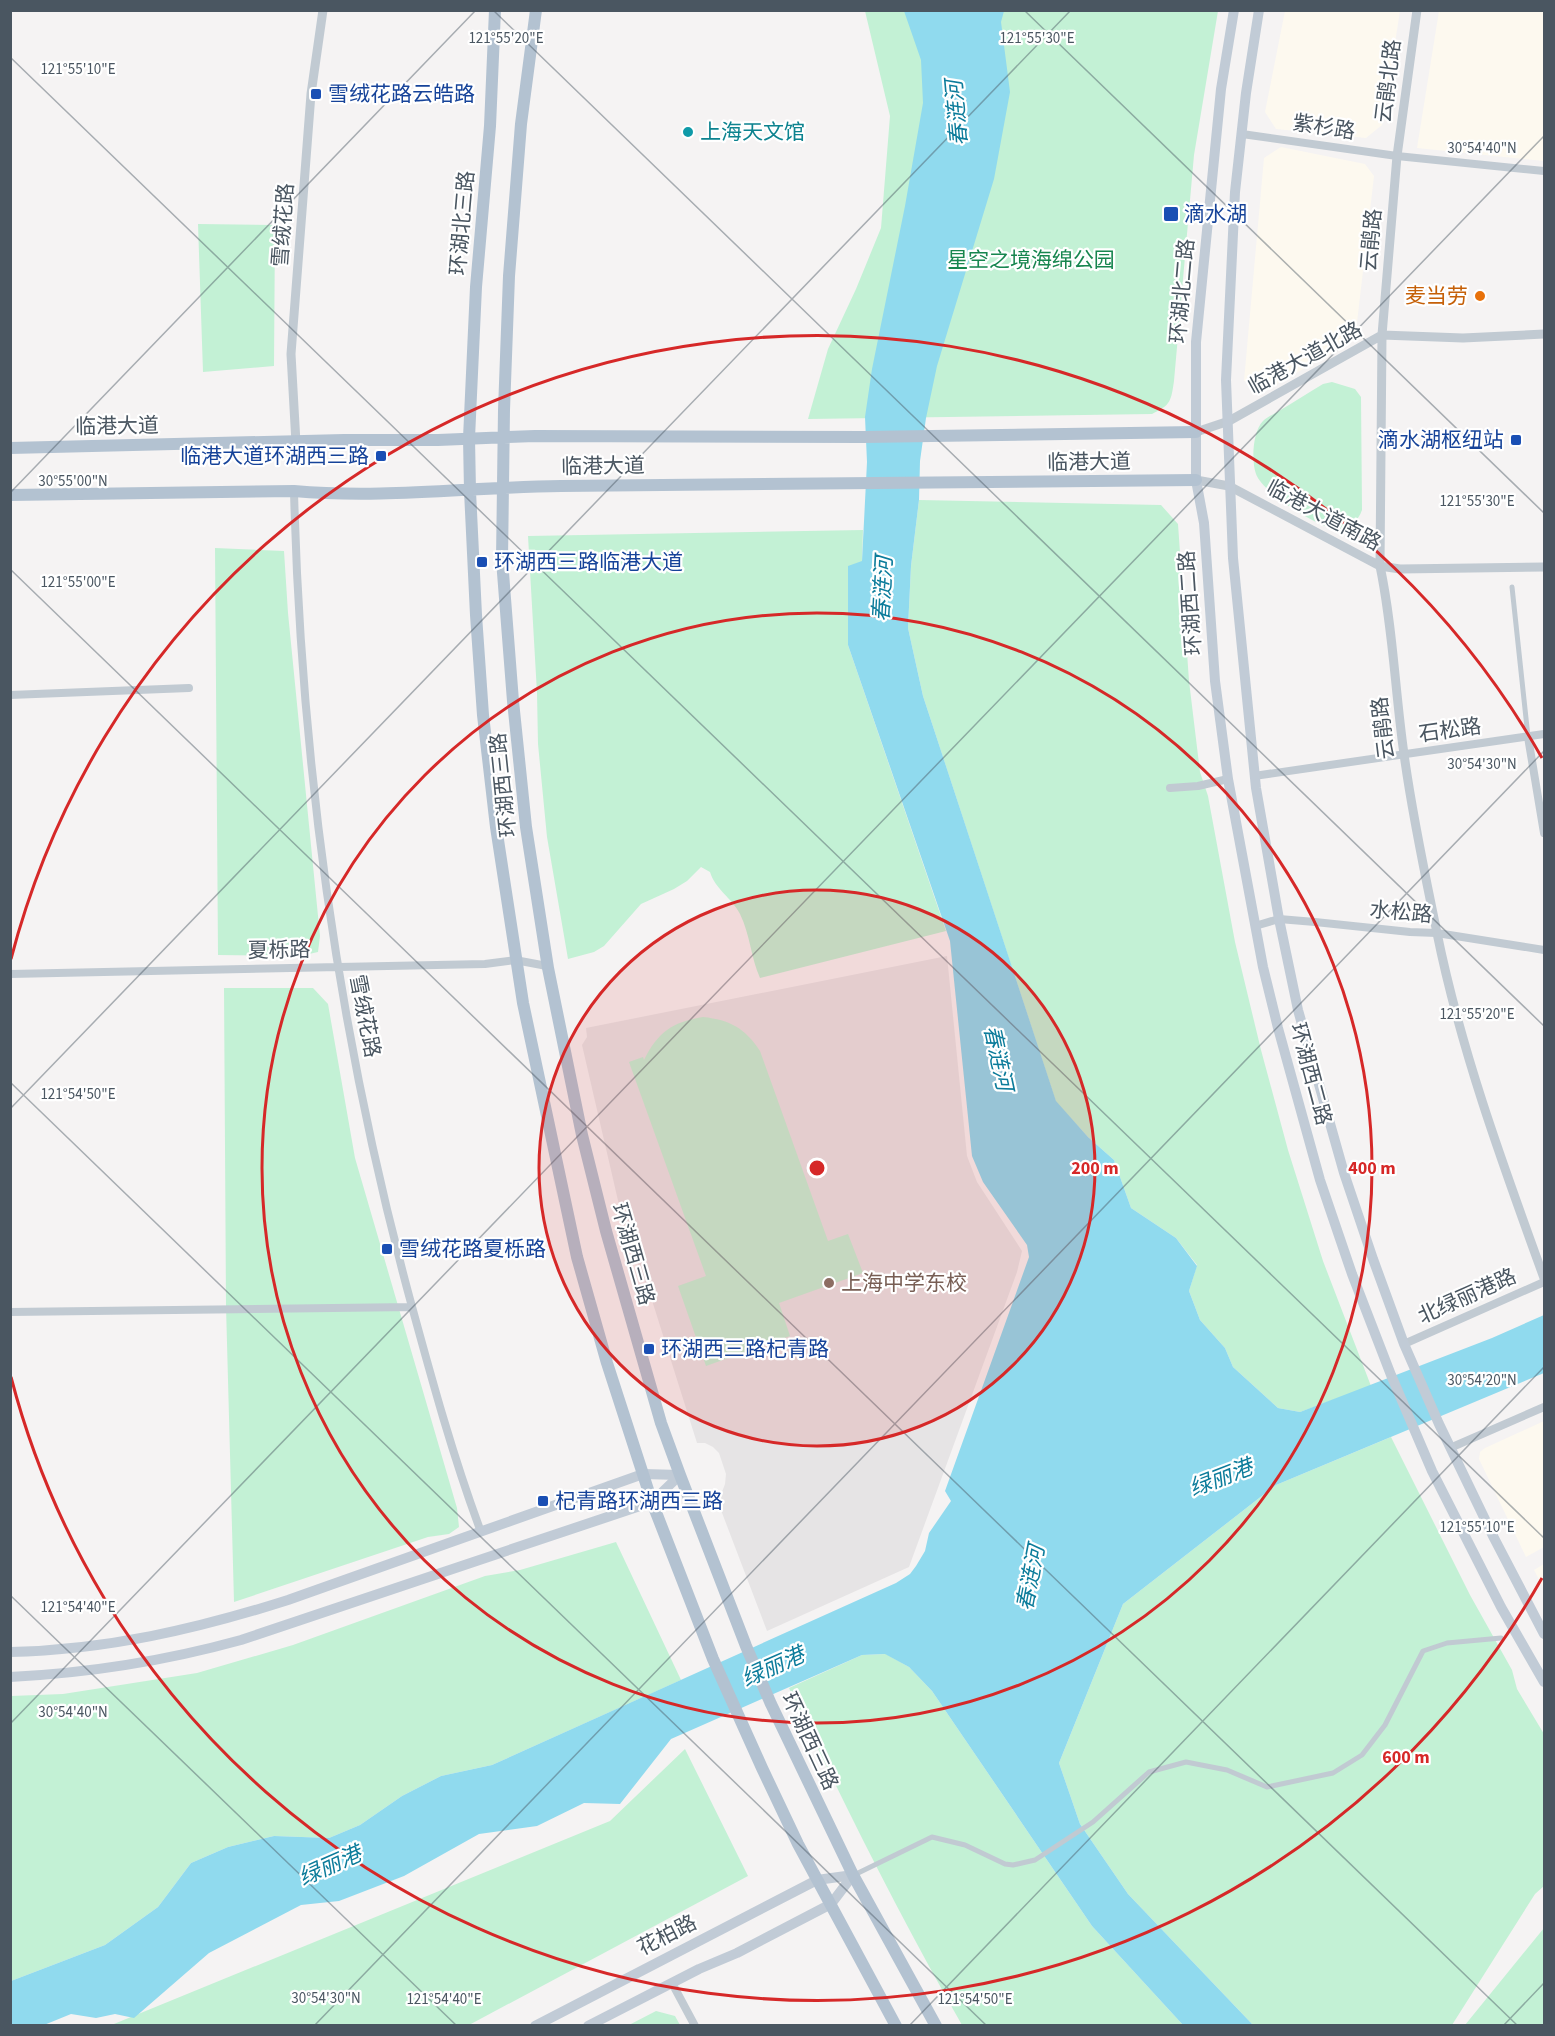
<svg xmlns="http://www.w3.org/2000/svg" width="1555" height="2036" viewBox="0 0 1555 2036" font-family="'Source Sans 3','Noto Sans SC',sans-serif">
  <rect width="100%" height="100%" fill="#f5f3f3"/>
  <path fill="#fdf9ef" d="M1285,11H1400L1382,125L1366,138L1276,129L1265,112Z
    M1439,11H1544V161L1417,148Z
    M1281,147L1365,164L1374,176L1355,340L1268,389L1244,381L1264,158Z
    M1544,1421V1547L1526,1557L1479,1459L1480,1452L1485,1448Z
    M1544,1564V1589L1534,1570Z"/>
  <path fill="#e6e4e5" d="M947,956L967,1156L977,1182L1022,1251L1017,1272L909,1567L767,1631L716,1497L722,1492L725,1484L726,1474L719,1453L713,1447L705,1443H697L650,1294L626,1235L582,1045L587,1037L586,1028Z"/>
  <path fill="#c3f1d5" d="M865,11H1218L1194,155L1174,381C1171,401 1171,405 1152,414L808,419L828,349L856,289L881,228L890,116Z
    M198,224L275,225L274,366L203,372Z
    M1332,382L1355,389L1361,397L1362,510C1358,522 1347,531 1334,529C1315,525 1262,492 1256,474C1251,460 1253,431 1263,421C1267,417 1274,414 1279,411C1294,402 1308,393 1323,384Z
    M919,500L1161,505L1178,524L1189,681L1200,772L1208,796L1235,942L1261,1050L1288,1150L1323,1261L1371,1386L1300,1412L1278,1408L1233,1367L1225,1348L1200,1320L1189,1291L1197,1265L1176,1238L1131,1208L1114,1160L1088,1137L1056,1102L923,696L908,628L911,566Z
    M863,530L862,561L848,645L946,931L760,978C751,958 750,934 740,914C732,898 715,889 710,872L701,867L687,881L674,889L641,904L604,946L594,952L568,959L547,837L538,744L537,693L528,536Z
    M215,548L284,551L288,613L320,936L318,952L300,956L218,955Z
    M224,988H313L328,1004L355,1158L457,1508L459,1527L449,1534L428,1537L234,1602L226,1306Z
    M703,1017C730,1020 745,1028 760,1051L828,1241L848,1234L863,1273L779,1303L790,1336L706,1366L678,1286L706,1276L629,1062L643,1057L644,1060C658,1032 672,1022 703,1017Z
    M1391,1437L1470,1595L1512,1670L1517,1689L1544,1734V1886L1535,1894L1452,2025H1253L1128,1894L1080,1824L1059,1763L1123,1604L1276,1485Z
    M616,1542L681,1680L492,1765L441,1776L402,1796L360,1825L329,1838L274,1836L228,1847L191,1863L158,1907L105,1945L11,1981V1696L63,1694L197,1673L293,1645L485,1576L520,1570Z
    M886,1654L909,1667L932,1691L1092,1926L1183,2025H962C899,1915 843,1802 789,1688L862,1655Z
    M685,1749L748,1876L469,2025L109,2026L610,1821Z
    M1544,1928V2025H1465Z
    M656,2011L675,2016L680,2025H629Z"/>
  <path fill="#90daee" d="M904,11H1004L1001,22L1010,92L994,179L937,366L926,418L920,461L919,500L911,566L908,628L923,696L1056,1101L1088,1137L1114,1160L1131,1208L1176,1238L1197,1266L1189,1291L1200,1320L1225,1348L1233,1367L1278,1408L1300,1412L1492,1338L1544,1315V1373L1276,1485L1123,1604L1059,1763L1080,1824L1128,1894L1253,2025H1183L1092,1926L932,1691L909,1667L885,1654L862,1655L671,1739L620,1804L584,1803L537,1826L479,1834L404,1876L339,1901L301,1905L209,1953L134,2018L115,2014L96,2018L71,2014L44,2025L11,2026V1981L105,1945L158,1907L191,1863L228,1847L274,1836L329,1838L360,1825L402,1796L441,1776L492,1765L896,1583L910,1574L916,1566L925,1551L929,1533L951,1501L945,1491L1029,1257L1027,1245L983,1182L972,1156L950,941L848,645V566L862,561L867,462L865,417L872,369L905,206L923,103L921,60Z"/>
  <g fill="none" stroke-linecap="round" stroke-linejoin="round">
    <path stroke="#c1cad2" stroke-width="5" d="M1512,587L1528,737
      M854,1875L932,1837L965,1845L1005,1864L1013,1865L1035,1860L1093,1822L1149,1772L1186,1762L1227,1770L1267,1787L1333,1773L1362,1755L1385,1725L1423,1651L1447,1643L1501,1638"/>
    <path stroke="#c1cad2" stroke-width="8" d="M1242,134L1397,156L1544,171
      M294,491C301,765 339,1038 411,1303C432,1380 453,1457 481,1532
      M10,695L189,688
      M1528,737L1544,833
      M1254,776L1544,734
      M1170,788L1198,786L1228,779
      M1255,926L1279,919L1315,922L1410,932L1437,933L1544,950
      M10,974L485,964L515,960L547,966
      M10,1312L412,1307
      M1404,1344L1544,1282
      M1450,1448L1544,1407
      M672,1983L695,2026"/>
    <path stroke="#c1cad2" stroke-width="9" d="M1417,10L1397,156L1382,335L1380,566C1393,628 1395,691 1404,754C1412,814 1425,874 1437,933C1461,1051 1503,1165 1544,1278
      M1196,432L1229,421L1382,335L1463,338L1544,334
      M296,443L291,354L311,94L323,10
      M1196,480L1229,486L1380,566L1400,569L1544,567"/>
    <path stroke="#c1cbd6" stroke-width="10" d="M1234,10L1221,89L1196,342V480L1204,523L1215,681L1228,779L1263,967L1278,1028L1320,1180L1352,1274L1391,1375L1432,1471L1501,1607L1544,1682
      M1259,10L1246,93L1235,192L1226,380L1233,558L1256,788L1279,919L1298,1010L1344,1173L1373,1259L1404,1344L1439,1424L1494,1538L1544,1634
      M10,1652C106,1650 197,1629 288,1600L643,1474L680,1475
      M10,1677C89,1673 165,1661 241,1640L652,1502L680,1475
      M535,2026L817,1880L853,1875
      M588,2026L699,1969L737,1953L831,1904L853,1875"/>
    <path stroke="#b3c2d1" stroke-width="12" d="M495,10L490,126L476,287L469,438L470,491L476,615L483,715L496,827L523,1003L577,1257L607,1363L652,1502L713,1659L762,1768L798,1844L896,2026
      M536,10L521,124L509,276L504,410L502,560L513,701L526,827L548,968L582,1135L606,1231L661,1423L680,1475L746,1646L771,1704L853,1875L936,2026
      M10,448L344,440H438L535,436L863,437L1196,432
      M10,495L294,491C383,499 472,487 561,486C773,482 985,482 1196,480"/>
  </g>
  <path fill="none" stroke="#4a5661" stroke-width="1.5" stroke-opacity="0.45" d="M493,10L1544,1026M1024,10L1544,513M10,57L1544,1538M10,493L476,10M10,569L1518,2026M10,1082L987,2026M10,1109L1071,10M10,1595L457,2026M10,1724L1544,136M314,2026L1544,751M909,2026L1544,1367M1503,2026L1544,1983"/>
  <circle cx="817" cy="1168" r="278" fill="#d62828" fill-opacity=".12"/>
  <g fill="none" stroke="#d62828" stroke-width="3">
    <circle cx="817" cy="1168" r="278"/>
    <circle cx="817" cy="1168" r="555"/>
    <path d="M1542 1578A833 833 0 0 1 11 1377M11 959A833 833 0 0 1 1542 758"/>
  </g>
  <g fill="#1a4fb4" stroke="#fff" stroke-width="2">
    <rect x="310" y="88" width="12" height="12" rx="3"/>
    <rect x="1163" y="206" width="16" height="16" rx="3"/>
    <rect x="1510" y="434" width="12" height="12" rx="3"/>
    <rect x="375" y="450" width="12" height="12" rx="3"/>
    <rect x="476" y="556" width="12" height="12" rx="3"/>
    <rect x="381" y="1243" width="12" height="12" rx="3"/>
    <rect x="643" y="1343" width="12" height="12" rx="3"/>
    <rect x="537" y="1495" width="12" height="12" rx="3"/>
  </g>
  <circle fill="#0f9aa8" stroke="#fff" stroke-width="2" cx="688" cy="132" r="6"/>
  <circle fill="#e8710a" stroke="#fff" stroke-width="2" cx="1480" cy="296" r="6"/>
  <circle fill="#8d6e63" stroke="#fff" stroke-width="2" cx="829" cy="1283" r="6"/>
  <g text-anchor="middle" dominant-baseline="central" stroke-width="4.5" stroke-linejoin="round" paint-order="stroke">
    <g font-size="21" fill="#4a5661" stroke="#fff">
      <text transform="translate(1388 81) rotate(-83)">云鹃北路</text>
      <text transform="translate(1324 127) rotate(9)">紫杉路</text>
      <text transform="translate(462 223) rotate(-85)">环湖北三路</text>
      <text transform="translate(283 225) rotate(-86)">雪绒花路</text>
      <text transform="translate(1371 240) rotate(-85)">云鹃路</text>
      <text transform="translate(1182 291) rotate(-85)">环湖北二路</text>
      <text transform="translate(1305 358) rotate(-29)">临港大道北路</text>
      <text transform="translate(117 426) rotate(-1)">临港大道</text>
      <text transform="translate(1089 462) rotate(-1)">临港大道</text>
      <text transform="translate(603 466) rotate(-1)">临港大道</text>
      <text transform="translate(1324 515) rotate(28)">临港大道南路</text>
      <text transform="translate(1190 603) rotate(-94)">环湖西二路</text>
      <text transform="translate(1383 728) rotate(-97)">云鹃路</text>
      <text transform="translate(1450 730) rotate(-8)">石松路</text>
      <text transform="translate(503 785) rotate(-96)">环湖西三路</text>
      <text transform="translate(1401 912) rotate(5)">水松路</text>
      <text transform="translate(279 950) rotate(-1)">夏栎路</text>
      <text transform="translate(365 1016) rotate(79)">雪绒花路</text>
      <text transform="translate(1311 1074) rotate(75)">环湖西二路</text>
      <text transform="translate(633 1254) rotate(74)">环湖西三路</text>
      <text transform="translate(1467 1296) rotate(-24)">北绿丽港路</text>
      <text transform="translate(810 1741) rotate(65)">环湖西三路</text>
      <text transform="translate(667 1935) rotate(-27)">花柏路</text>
    </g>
    <g font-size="21" fill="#164399" stroke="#fff" text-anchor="start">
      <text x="328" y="94">雪绒花路云皓路</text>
      <text x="1184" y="214">滴水湖</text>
      <text x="1504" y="440" text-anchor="end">滴水湖枢纽站</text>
      <text x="369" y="456" text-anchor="end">临港大道环湖西三路</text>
      <text x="494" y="562">环湖西三路临港大道</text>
      <text x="399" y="1249">雪绒花路夏栎路</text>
      <text x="661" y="1349">环湖西三路杞青路</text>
      <text x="555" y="1501">杞青路环湖西三路</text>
    </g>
    <g font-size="21" fill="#0d838f" stroke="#fff" text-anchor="start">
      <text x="700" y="132">上海天文馆</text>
    </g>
    <g font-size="21" fill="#17864f" stroke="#fff">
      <text x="1031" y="260">星空之境海绵公园</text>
    </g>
    <g font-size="21" fill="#c56008" stroke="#fff" text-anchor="end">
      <text x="1468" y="296">麦当劳</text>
    </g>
    <g font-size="21" fill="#785e54" stroke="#fff" text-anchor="start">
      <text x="841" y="1283">上海中学东校</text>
    </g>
    <g font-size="22" font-style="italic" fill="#0c7c9b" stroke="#fff">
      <text transform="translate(957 113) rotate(-95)">春涟河</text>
      <text transform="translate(883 589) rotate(-87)">春涟河</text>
      <text transform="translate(998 1058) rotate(78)">春涟河</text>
      <text transform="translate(1221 1478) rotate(-21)">绿丽港</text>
      <text transform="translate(1031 1578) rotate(-79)">春涟河</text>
      <text transform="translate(773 1667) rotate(-24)">绿丽港</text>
      <text transform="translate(330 1866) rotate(-24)">绿丽港</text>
    </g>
  </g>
  <g font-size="15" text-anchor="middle" fill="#4a5661" stroke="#fff" stroke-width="4.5" stroke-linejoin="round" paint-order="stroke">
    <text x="506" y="43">121°55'20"E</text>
    <text x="1037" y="43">121°55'30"E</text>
    <text x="78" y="74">121°55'10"E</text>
    <text x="1482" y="153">30°54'40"N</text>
    <text x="73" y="486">30°55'00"N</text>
    <text x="1477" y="506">121°55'30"E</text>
    <text x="78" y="587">121°55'00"E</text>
    <text x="1482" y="769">30°54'30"N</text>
    <text x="1477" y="1019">121°55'20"E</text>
    <text x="78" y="1099">121°54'50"E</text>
    <text x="1482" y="1385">30°54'20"N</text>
    <text x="1477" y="1532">121°55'10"E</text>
    <text x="78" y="1612">121°54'40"E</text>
    <text x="73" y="1717">30°54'40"N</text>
    <text x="326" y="2003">30°54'30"N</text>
    <text x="444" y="2004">121°54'40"E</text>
    <text x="975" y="2004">121°54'50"E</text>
  </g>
  <circle cx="817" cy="1168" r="9" fill="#d62828" stroke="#fff" stroke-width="3"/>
  <g font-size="18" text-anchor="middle" font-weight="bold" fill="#d62828" stroke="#fff" stroke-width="4.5" stroke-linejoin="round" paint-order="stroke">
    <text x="1095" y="1174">200 m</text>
    <text x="1372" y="1174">400 m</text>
    <text x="1406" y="1763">600 m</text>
  </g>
  <rect width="1555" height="2036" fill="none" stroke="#4a5661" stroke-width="24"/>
</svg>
